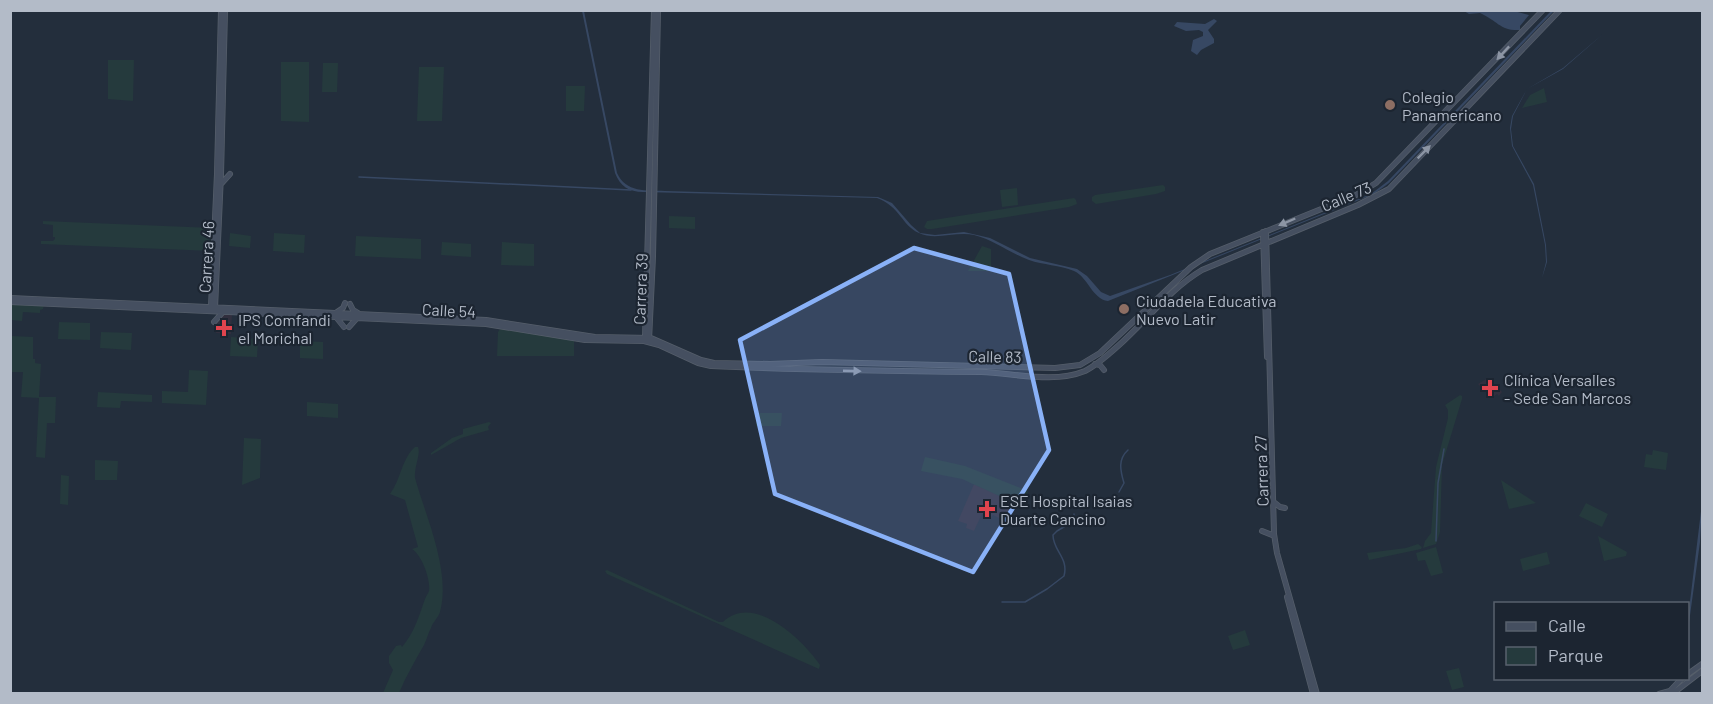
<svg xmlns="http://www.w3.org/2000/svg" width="1713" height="704" viewBox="0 0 1713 704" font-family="Barlow,sans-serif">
  <rect width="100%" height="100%" fill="#232e3c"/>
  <path fill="#312f3e" d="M224,314H232L231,334L216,333L217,321Z
    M1488,378L1502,392L1499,396L1497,394L1492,398L1478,384Z
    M974,484L1013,502L1005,521L993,515L991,518L982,514L974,531L966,528L967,524L958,521Z"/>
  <path fill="#253a3d" d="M108,60H134L133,101L108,99Z
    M281,62H309V122L281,121Z
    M323,63H338L337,92H322Z
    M419,67H444L442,121H417Z
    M566,86H585L584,111H566Z
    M1544,88L1547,102L1522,108L1530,95Z
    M1163,185L1165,187V191L1156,194L1096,204L1092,201V197L1095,195Z
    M1017,188L1018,205L1002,207L1000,190Z
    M1074,198L1076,200L1077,204L1069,207L932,229H927L924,227L927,221Z
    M669,216L695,217V229L669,228Z
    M43,221L213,228L212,251L41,244V241H53L55,239V237H53V225L43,224Z
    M230,233L251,236L250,248L229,246Z
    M274,233L305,235L304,253L273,251Z
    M356,236L421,239V259L355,256Z
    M442,242L471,244V257L441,255Z
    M502,242L534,244V266L501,265Z
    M982,246L991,249V271H968Z
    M10,304L44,305L43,309L40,310V313L23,312L22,321L11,320Z
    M59,322L90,323V340L58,339Z
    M500,329L574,339V356H497L498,332Z
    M101,332L132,333L131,350L100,348Z
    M11,336L33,337V359H35V363L41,364L39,397H56L55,423H47L45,458L36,457L39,398L21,397L23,372H11Z
    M231,337L258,339L257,357L230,356Z
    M300,341L323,342V359L300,358Z
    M189,370L208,371L206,405L162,403V391L188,392Z
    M98,392L152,395V402L121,401L120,408L97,407Z
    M1460,395L1462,396V399L1442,465L1440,532L1436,544L1423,548L1425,541L1431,533L1436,467L1448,418V410L1445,405Z
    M307,402L338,404V418L307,416Z
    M756,413H782L781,426H756Z
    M489,422L491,423L488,427L489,430L461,438L431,455V453L452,438L463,434V429Z
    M244,438L261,439L260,478L242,485Z
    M415,447H418C421,454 414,467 415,478C426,517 451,571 440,612C438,618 433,622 431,628C428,633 427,639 424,645C415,661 406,676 399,693H383L393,670L389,663V656L396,646L401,645L402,647C414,633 419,616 425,599C426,596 428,594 429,591C431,579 421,554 412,549L418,547L405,500L390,494C401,479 402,458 415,447Z
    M1653,450L1668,453L1666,470L1644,467L1646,454L1652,455Z
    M925,457L965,466L1028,491L1026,508L962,479L921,471Z
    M95,460L118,461L117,480H95Z
    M61,475L69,476L68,505L60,504Z
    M1501,480L1536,503L1509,509Z
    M1586,503L1608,514L1602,527L1579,516Z
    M1598,536L1627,552L1626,556L1604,561Z
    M1418,544L1422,547L1421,549L1369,560L1367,553L1406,548Z
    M1436,547L1443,573L1431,576L1425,560L1418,561L1416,553Z
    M1547,552L1550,564L1523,571L1520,559Z
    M607,570L719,622H723C754,592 804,641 820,665L819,669L607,574L605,571Z
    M1245,630L1250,645L1233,650L1228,636Z
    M1459,668L1464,687L1452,690L1446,671Z"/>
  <path fill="#374863" d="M582,11H584L617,173C626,193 646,190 665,191L878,197L892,203L911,225L920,233L935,235L964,232L990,238L1030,258L1077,269L1087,276L1101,292L1110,296L1170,275L1371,194L1388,181L1551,11H1554L1389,183L1374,194L1108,301C1092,299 1088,277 1074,271C1060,265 1043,265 1029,260C1010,253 994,240 974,235C956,231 935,241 919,233C901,225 901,207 877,198L643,192C629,192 620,186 615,173Z
    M1464,11H1514L1529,15L1520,26V30C1500,31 1498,21 1480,13L1469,14Z
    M1647,11L1603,34L1563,69L1527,89L1513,116L1511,129L1513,146L1534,184L1546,245L1547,262L1542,278L1546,262L1545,245L1533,185L1512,146L1510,128L1512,116L1527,89L1563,68L1603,34Z
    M1214,19L1217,21L1208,30L1214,39V43L1201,50L1197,55L1191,51L1193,40L1203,36V32L1199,30L1186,31L1174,26L1177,22L1205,24Z
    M1702,503L1700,542L1688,630V618Z"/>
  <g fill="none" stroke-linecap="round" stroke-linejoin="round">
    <path stroke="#374863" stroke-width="1.5" d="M359,177L631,190
      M1119,492L1124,483C1120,470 1118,459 1128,450
      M1436,541L1438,483L1444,449
      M1002,602H1025L1047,589L1064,576C1069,558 1053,551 1053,535L1057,531L1074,521V514"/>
    <g stroke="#555e6a" stroke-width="6">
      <path id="secondary" d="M221,184L230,174
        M1266,231L1274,534L1277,553L1317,694
        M1263,232L1267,357
        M10,298L486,320L595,337L651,338L701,360L714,363L770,364L822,362L1055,368L1080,365L1100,353L1191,267L1210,254L1356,195L1376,183L1543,10
        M10,302L486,324L585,340L644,341L659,345L698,363L711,366C801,370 891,371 981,372C1014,373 1053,384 1085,371C1097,365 1108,355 1118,346C1146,321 1170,289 1202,270L1358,205L1389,189L1560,10
        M350,304L353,310L358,313
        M211,307L217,174L221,10
        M215,308L221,174L225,10
        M337,312L343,308L345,303
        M336,317L344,327
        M214,322L222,313
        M349,327L357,318
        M645,338L654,10
        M649,340L653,256L658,10
        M1095,364L1100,365L1104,370
        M1275,503L1280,507L1285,508
        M1262,531L1272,535
        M1287,597L1313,694
        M1688,674L1702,664
        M1659,694L1670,691L1682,678
        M1672,694L1702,671"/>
    </g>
    <use href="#secondary" stroke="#454f60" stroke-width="4.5"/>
  </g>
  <defs><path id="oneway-solid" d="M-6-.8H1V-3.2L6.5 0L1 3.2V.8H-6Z" transform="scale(1.5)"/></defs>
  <g fill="#8c95a4">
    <use href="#oneway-solid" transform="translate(1503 53) rotate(133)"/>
    <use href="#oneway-solid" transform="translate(1424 152) rotate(-45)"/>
    <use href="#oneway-solid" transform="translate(1287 222) rotate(157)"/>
    <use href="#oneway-solid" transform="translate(852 371) rotate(2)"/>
  </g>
  <path fill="#89b1f7" fill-opacity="0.2" stroke="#89b1f7" stroke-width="4.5" stroke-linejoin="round" d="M914,248L1009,274L1049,450L973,572L775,494L740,340Z"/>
  <g fill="#8d6e63" stroke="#1c2531" stroke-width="2">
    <circle cx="1390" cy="105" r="6"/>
    <circle cx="1124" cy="309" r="6"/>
  </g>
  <g fill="#e0444e" stroke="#1c2531" stroke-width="2">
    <path d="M221 319h6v6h6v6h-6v6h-6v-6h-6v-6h6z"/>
    <path d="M1487 379h6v6h6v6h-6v6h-6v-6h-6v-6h6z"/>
    <path d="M984 500h6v6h6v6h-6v6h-6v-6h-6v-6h6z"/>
  </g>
  <g text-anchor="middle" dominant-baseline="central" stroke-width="4.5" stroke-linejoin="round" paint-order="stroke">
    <g font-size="16" fill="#b3bbc8" stroke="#1c2531" text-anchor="start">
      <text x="1402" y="96">Colegio<tspan x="1402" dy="18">Panamericano</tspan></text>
      <text x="1136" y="300">Ciudadela Educativa<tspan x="1136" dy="18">Nuevo Latir</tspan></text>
      <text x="238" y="319">IPS Comfandi<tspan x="238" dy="18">el Morichal</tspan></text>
      <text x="1504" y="379">Clínica Versalles<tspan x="1504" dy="18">- Sede San Marcos</tspan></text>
      <text x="1000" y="500">ESE Hospital Isaias<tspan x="1000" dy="18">Duarte Cancino</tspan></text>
    </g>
    <g font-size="16" fill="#b3bbc8" stroke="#1c2531">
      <text transform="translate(1346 196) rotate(-23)">Calle 73</text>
      <text transform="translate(206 257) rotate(-87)">Carrera 46</text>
      <text transform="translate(640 289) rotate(-88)">Carrera 39</text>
      <text transform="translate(449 310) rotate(3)">Calle 54</text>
      <text transform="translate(995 356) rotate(1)">Calle 83</text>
      <text transform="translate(1261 471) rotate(-92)">Carrera 27</text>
    </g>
  </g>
  <rect width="1713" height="704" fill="none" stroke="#b3bbc8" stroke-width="24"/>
  <rect x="1494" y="602" width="195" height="78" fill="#1c2531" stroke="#58616d" stroke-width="1.5"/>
  <rect x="1506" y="622" width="30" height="9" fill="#454f60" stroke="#58616d" stroke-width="1.5"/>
  <text x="1548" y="632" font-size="18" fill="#b3bbc8">Calle</text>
  <rect x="1506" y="647" width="30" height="18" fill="#253a3d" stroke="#58616d" stroke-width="1.5"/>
  <text x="1548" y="662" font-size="18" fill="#b3bbc8">Parque</text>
</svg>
